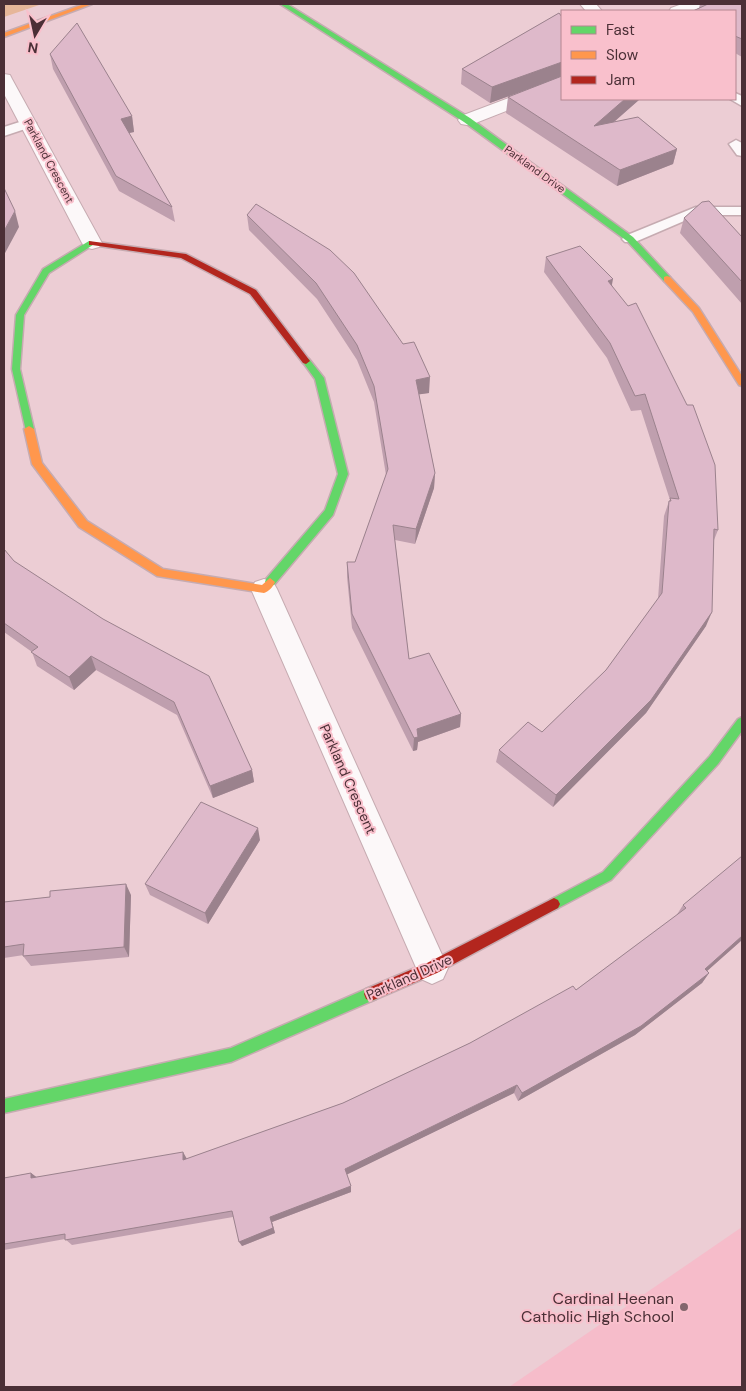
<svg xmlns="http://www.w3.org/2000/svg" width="746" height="1391" viewBox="0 0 746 1391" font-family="'DM Sans',sans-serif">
  <rect width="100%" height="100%" fill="#eccdd4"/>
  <path fill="#f6bcca" d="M742,1227V1387H509Z"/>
  <path fill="#e6b699" d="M4,4H42L4,17Z"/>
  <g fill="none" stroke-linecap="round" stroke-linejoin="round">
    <g stroke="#c6abb1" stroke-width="3">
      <path id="lane" d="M735,93L742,96V106L730,99H735Z
        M29,119L36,123L34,126L4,136V127Z
        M736,140L742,143V156L737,155L729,144Z
        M696,207H742V215H698L635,242H625L622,239L625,236Z"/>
    </g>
    <g stroke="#c6abb1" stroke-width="2">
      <path id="street" d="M580,4H596L602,11H586Z
        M682,4H704C696,14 680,12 669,11L671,8Z
        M4,74L10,75L12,79L102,243L99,247L92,249L85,247L82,243L4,94Z
        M562,78V89L473,124L467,125L461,124L458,120L461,116Z
        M264,579L273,582L277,589L443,957L448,968L443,979L432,984L421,979L251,589L255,582Z"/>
    </g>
    <g stroke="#c6abb1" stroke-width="3">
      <path id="fast" d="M280,4H287L470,118L633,237L670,277V281H664L627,241L464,122Z
        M89,241L96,243L49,273L24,315L20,369L34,429L32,431H26L12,369L16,315L43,269Z
        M306,358L309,359L324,378L348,474L333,515L274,585L270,586L265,582L266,579L325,510L338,474L315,379L302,361Z
        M742,717V731L718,764L611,880L558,908L554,910L550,908L548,904L550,900L603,872L710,756L738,719Z
        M371,987L376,989L378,994L376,999L231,1062L4,1113V1099L231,1048Z"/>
    </g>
    <g stroke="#c6abb1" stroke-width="3">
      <path id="slow" d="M84,4H92L4,37V33Z
        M667,276L670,277L699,308L742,376V386L739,385L693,312L664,281V277Z
        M29,426L34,429L42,463L87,521L163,569L262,585L270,578L275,582C273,587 269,591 264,593L157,576L79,527L32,464L24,429Z"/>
    </g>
    <g stroke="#c6abb1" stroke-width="3">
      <path id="jam" d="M89,241L186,254L256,290L310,361L306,364L303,363L250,294L181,258L92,245H89Z
        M554,898L558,900L560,904L558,908L437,973L371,1001L366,999L364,994L366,989L427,963Z"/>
    </g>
    <use href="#lane" fill="#fcf8f9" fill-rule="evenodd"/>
    <use href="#street" fill="#fcf8f9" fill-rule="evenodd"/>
    <use href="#fast" fill="#63d668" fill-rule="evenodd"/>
    <use href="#slow" fill="#ff974d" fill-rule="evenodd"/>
    <use href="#jam" fill="#b3261e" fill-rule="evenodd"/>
  </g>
  <path fill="#bf9fae" d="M700,4H742V57L735,53V11H693L699,8Z
    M559,13L562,17V99H640L614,122L638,117L677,149L673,164L617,186L506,113L508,97L536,86L490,103L461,84L462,69Z
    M50,54L132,116L134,132L129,133L172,207L175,222L119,191L53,69Z
    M247,215L429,393L419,394L435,473L434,488L415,544L395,540L409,659L461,714L460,727L418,742L417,750L413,751L352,628L347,577V562H355L386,475L374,402L357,360L317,299L249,230Z
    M684,218L742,237V304L680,233Z
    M546,257L612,285L718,530L714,540L706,626L646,713L553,807L496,762L499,750L542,732L606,670L658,599L664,516L669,501L670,500L641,410L631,411L607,358L544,272Z
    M4,549L14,561L252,770L254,782L213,798L177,715L96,670L74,690L37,666L32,652L4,632Z
    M260,840L208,924L150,895L145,884Z
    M131,895L129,957L31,966L23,956L24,955L4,958V902L50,897Z
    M683,905L742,940L707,971L709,973L702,983L635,1035L518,1101L514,1093L347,1174L351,1192L272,1222L275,1233L242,1246L233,1217L72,1245L65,1239L4,1250V1178L31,1173L36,1177L187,1159L343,1103L470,1043L576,990L676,916Z"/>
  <path fill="#9b828d" d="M562,62V77L490,103L492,87Z
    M625,99H640L591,142L594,126Z
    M132,116L134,132L124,134L121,119Z
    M677,149L673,164L617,186L620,170Z
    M15,211L19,227L4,255V231Z
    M613,279L610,295L608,281Z
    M430,377L429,393L415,395L416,380Z
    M435,473L434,488L415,544L416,529Z
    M712,612L706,626L646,713L553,807L556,795Z
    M91,656L96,670L74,690L69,677Z
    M461,714L460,727L418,742L417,750L413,751L414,738L417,729Z
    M252,770L254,782L213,798L210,786Z
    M258,828L260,840L208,924L205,913Z
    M126,884L131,895L129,957L124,947Z
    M742,936V940L698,979L705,969Z
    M709,973L702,983L635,1035L518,1101L522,1093Z
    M517,1085L514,1093L346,1175L345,1169Z
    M183,1152L187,1159L183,1160Z
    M31,1173L39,1179L31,1178Z
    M351,1186V1192L272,1222L275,1233L242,1246L239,1242L270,1217Z"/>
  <path fill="#deb9ca" stroke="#9b828d" d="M708,4H742V39L735,36V11H693Z
    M559,13L562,17V62L492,87L462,69Z
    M77,23L132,116L121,119L172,207L116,176L50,54Z
    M562,76V99H625L594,126L638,117L677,149L620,170L508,97Z
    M4,188L15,211L4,231Z
    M709,201L742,237V282L684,218L702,202Z
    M256,204L330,250L354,273L403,344L414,342L430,377L416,380L435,473L416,529L393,525L409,659L429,653L461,714L417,729L418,737L414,738L352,614L347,562H355L388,469L374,386L357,345L316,283L247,215Z
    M580,246L613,279L608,281L628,306L636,303L687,405H693L715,465L718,530L714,529L712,612L651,700L556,795L499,750L528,722L542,732L606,670L662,593L669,501H671L670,498L679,499L645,394L635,396L610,343L546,257Z
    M4,549L14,561L103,619L209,676L252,770L210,786L174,702L91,656L69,677L31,652L38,647L4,623Z
    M201,802L258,828L205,913L145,884Z
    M742,856V936L705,969L709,973L641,1026L522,1093L517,1085L345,1169L351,1186L270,1217L273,1228L239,1242L232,1211L65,1240V1234L4,1244V1178L31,1173V1178L183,1152V1160L343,1103L470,1043L573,986L576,990L686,908L683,905Z
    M126,884L124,947L23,956L24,944L4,947V902L50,897V891Z"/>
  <circle fill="#83666d" stroke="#f9c0cc" stroke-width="2" cx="684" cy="1307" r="5"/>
  <g text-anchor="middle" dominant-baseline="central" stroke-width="4" stroke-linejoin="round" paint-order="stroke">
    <g font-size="11" fill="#4b2f36" stroke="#f9c0cc">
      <text transform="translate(49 161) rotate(62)">Parkland Crescent</text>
      <text transform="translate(535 169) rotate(36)">Parkland Drive</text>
    </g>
    <g font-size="14" fill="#4b2f36" stroke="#f9c0cc">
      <text transform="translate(348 779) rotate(66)">Parkland Crescent</text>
      <text transform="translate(409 977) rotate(-24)">Parkland Drive</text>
    </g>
    <g font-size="16" fill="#4b2f36" stroke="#f9c0cc" text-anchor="end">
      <text x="674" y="1298">Cardinal Heenan<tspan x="674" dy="18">Catholic High School</tspan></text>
    </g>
  </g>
  <rect width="746" height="1391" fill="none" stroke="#4b2f36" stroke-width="10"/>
  <rect x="561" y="10" width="175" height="90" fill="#f9c0cc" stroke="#b38690"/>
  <rect x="571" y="26" width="25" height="8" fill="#63d668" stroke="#b38690"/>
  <text x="606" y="35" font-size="15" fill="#4b2f36">Fast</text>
  <rect x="571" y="51" width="25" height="8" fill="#ff974d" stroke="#b38690"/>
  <text x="606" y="60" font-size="15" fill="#4b2f36">Slow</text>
  <rect x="571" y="76" width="25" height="8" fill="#b3261e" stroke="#b38690"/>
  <text x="606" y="85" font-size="15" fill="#4b2f36">Jam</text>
  <g transform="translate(35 35) rotate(189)" stroke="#f9c0cc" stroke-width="4" paint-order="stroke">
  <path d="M0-4L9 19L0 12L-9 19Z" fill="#4b2f36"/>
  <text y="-8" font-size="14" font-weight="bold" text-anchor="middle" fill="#4b2f36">N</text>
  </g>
</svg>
